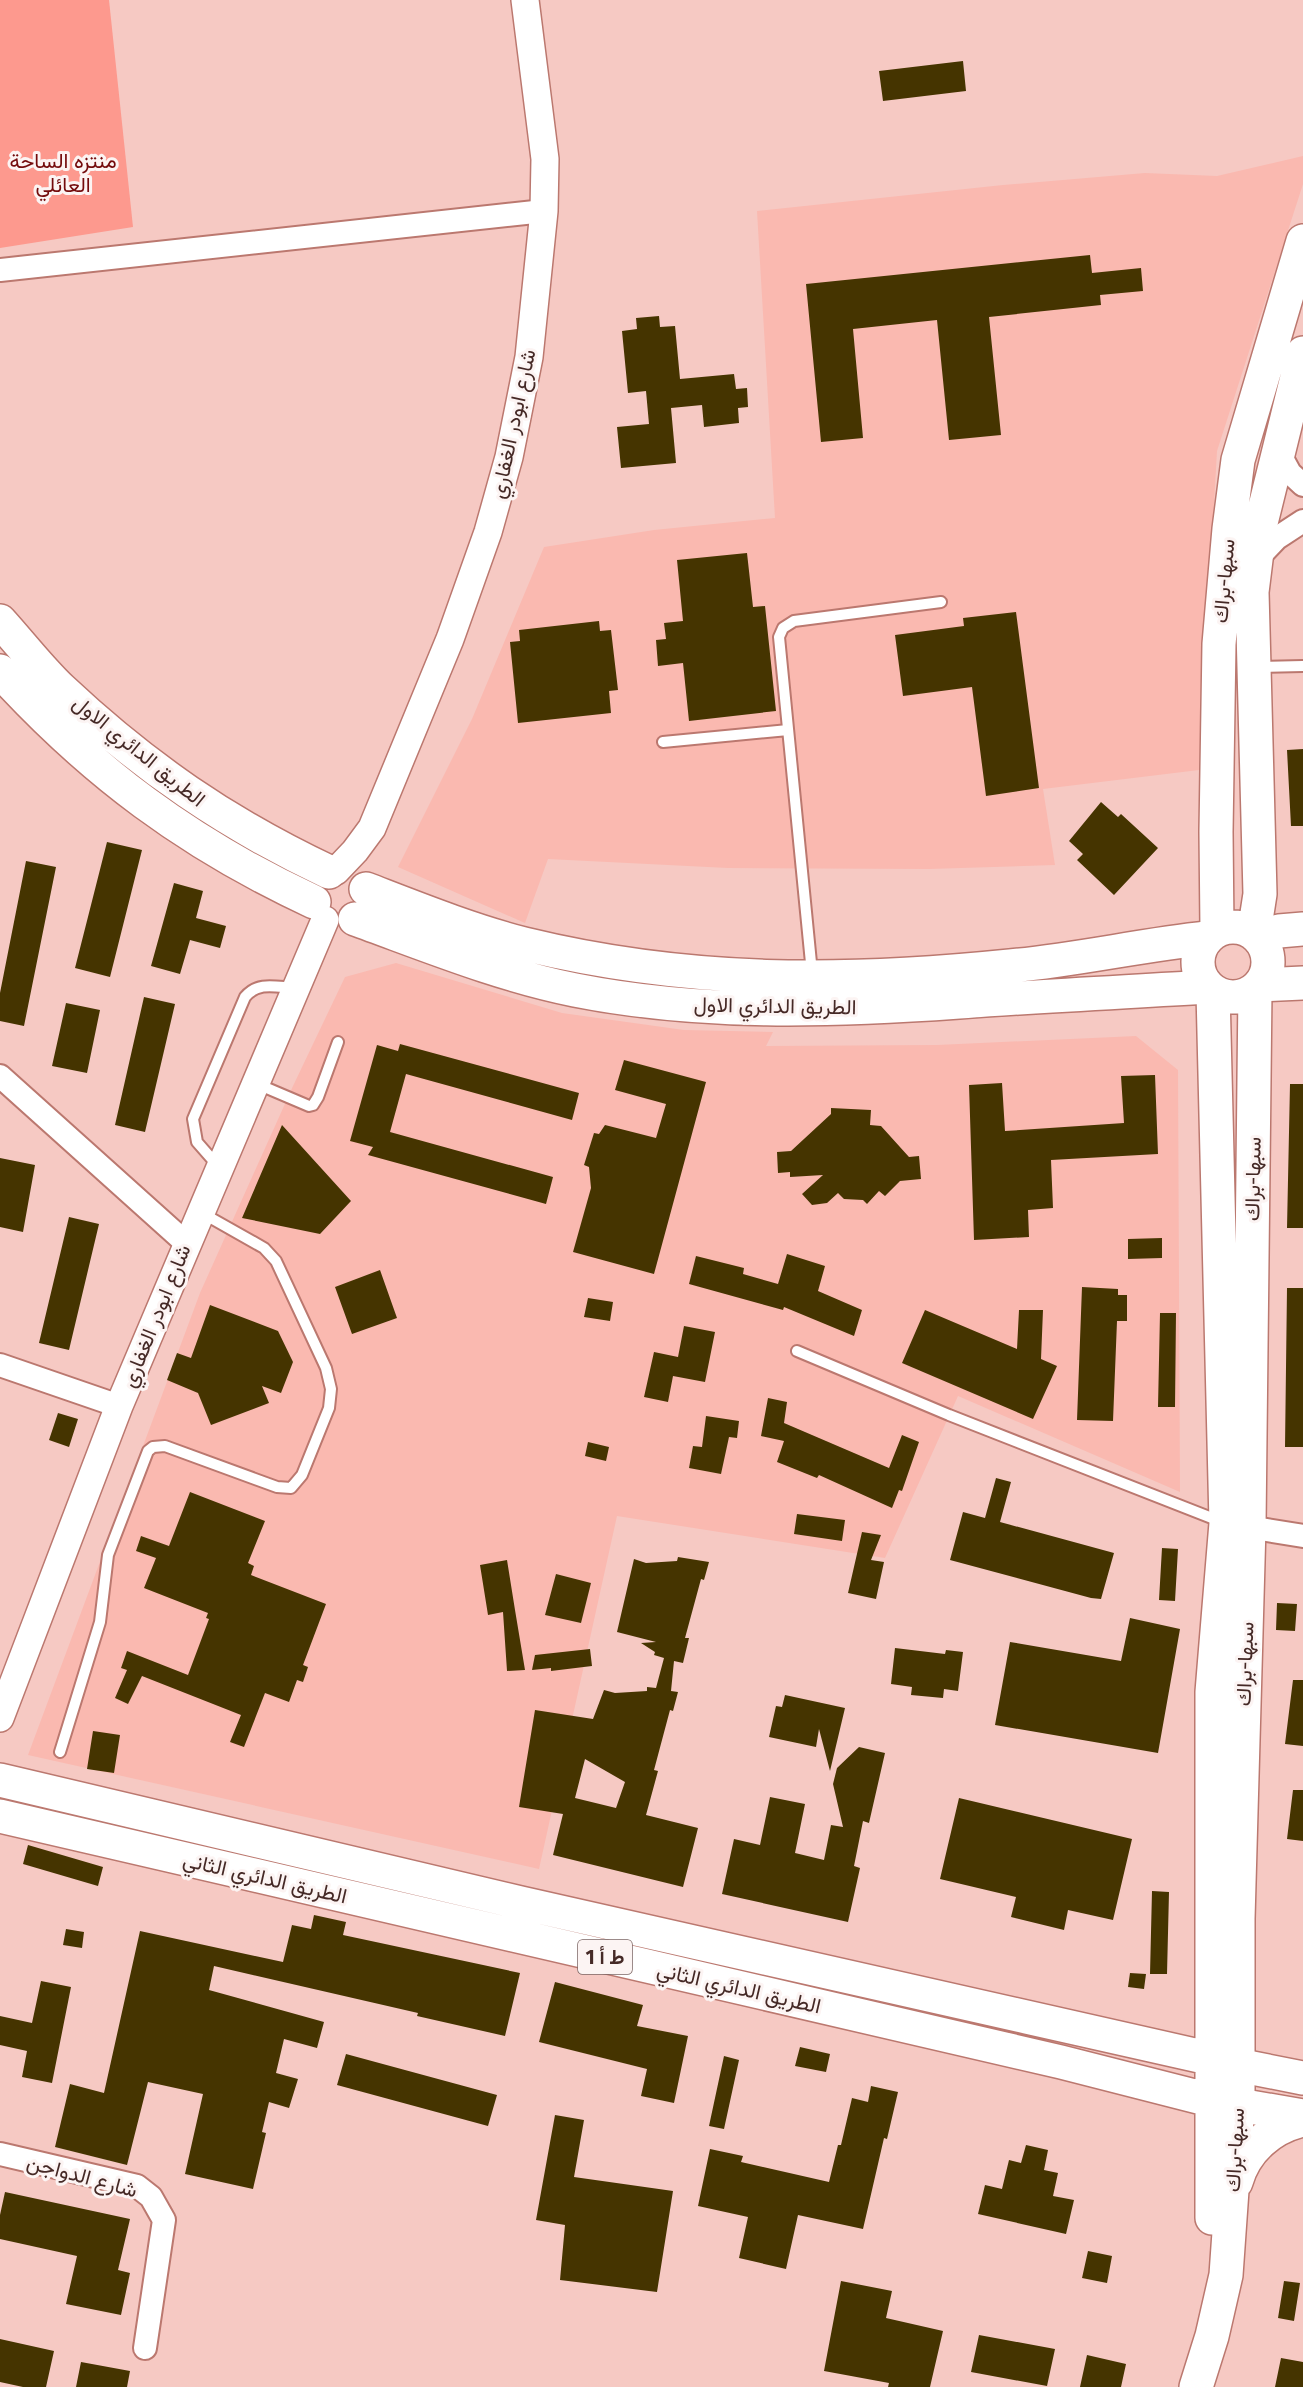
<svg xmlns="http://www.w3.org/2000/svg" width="1303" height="2387" viewBox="0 0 1303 2387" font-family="'Fira Sans',Vazirmatn,sans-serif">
  <rect width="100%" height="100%" fill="#f6c9c3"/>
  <path fill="#fab9b0" d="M1303,156V184L1217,451L1199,770L1043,789L1055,865L929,869L728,868L548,859L525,923L398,867L472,719L544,547L654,530L775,518L757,211L1003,185L1145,173L1217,176Z
    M396,963L562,1013L684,1030L773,1032L766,1046L937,1045L1136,1036L1178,1070L1180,1492L958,1396L885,1558L617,1516L539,1869L28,1755L200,1293L293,1086L345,977Z"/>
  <path fill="#fd998e" d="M0,0H109L133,227L0,248Z"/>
  <path fill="#453400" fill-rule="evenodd" d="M963,61L966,91L883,101L879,71Z
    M1090,255L1092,273L1141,268L1143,291L1100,295L1101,305L989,317L1001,435L949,440L937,320L853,329L863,438L821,442L806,284Z
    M659,316L660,327L675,326L680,379L734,374L736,389L747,388L748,407L738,408L739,423L704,427L702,405L671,408L676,463L621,468L617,427L649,424L646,391L628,393L622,331L637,329L636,318Z
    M747,553L753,607L765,606L776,711L689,721L683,663L658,666L656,640L666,639L664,623L683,621L677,560Z
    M1016,612L1039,788L986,796L972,687L903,696L895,635L964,626L963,618Z
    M599,621L600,631L611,630L618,690L609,691L611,713L518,723L510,642L520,641L519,630Z
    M1303,749V826H1291L1287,750Z
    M1101,802L1118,817L1121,814L1158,848L1114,895L1077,860L1083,854L1069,841Z
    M107,842L142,850L110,977L75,968Z
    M26,861L56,867L24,1026L0,1021V993Z
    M174,883L203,891L196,918L226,926L220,948L190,940L180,974L151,966Z
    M144,997L175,1004L145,1132L115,1125Z
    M66,1003L100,1010L87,1073L52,1066Z
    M400,1044L579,1093L572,1120L406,1074L390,1132L553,1177L546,1204L368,1155L373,1147L350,1141L377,1045L398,1051Z
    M624,1060L706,1082L654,1274L573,1252L591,1188L589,1167L584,1165L594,1133L599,1134L605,1125L656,1138L666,1104L615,1090Z
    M1155,1075L1158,1154L1051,1160L1053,1208L1028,1210L1029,1237L974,1240L969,1085L1002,1083L1005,1131L1124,1123L1121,1076Z
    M1290,1084H1303V1228H1287Z
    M831,1108L871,1110L870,1125L881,1126L909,1157L919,1156L921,1179L900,1181L885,1196L879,1191L867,1204L863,1200L844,1199L838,1193L827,1203L812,1205L802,1194L823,1175L790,1177V1172L778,1173L777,1152L791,1151L831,1114Z
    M282,1125L351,1201L320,1234L242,1218Z
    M0,1158L35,1165L23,1232L0,1227Z
    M69,1217L99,1224L69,1350L39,1343Z
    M1162,1238V1258L1128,1259V1239Z
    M787,1254L825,1266L818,1291L862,1310L854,1336L784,1307L783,1310L689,1284L696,1256L744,1268L743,1274L778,1284Z
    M380,1270L397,1318L352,1334L335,1287Z
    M1082,1287L1118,1289V1295H1127V1321H1117L1113,1421L1077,1420Z
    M1287,1288H1303V1447H1285Z
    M588,1298L613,1302L610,1321L584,1317Z
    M210,1305L278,1331L293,1362L281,1393L262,1386L269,1403L211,1425L198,1393L167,1380L177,1353L191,1358Z
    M925,1310L1017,1349L1019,1310H1043L1041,1359L1057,1366L1033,1419L902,1363Z
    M1160,1313H1176L1175,1407H1158Z
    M684,1326L715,1332L705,1382L673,1376L668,1402L644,1397L654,1352L678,1357Z
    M768,1398L787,1402L784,1423L889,1468L902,1435L919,1442L902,1491L899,1490L892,1508L819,1475L817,1478L777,1462L784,1441L761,1436Z
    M58,1413L78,1419L69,1447L49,1440Z
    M706,1416L739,1421L737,1438L729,1437L721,1474L689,1468L693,1446L702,1447Z
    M588,1442L609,1447L606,1461L585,1456Z
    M996,1478L1011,1482L1000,1522L1114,1553L1101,1599L1091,1598L950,1560L963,1512L985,1518Z
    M190,1492L265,1521L248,1563L254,1566L251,1575L326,1604L303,1665L308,1667L303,1682L297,1680L289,1702L265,1693L244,1747L230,1742L241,1715L142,1676L128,1704L115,1698L127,1670L121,1668L127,1651L188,1675L209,1619L206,1618L208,1613L144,1588L156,1558L136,1551L141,1536L169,1546Z
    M797,1514L845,1520L842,1541L794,1534Z
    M862,1532L881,1535L871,1560L884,1562L876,1599L848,1593Z
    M1162,1548L1178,1549L1175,1601L1159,1600Z
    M678,1557L709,1562L704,1580L701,1579L685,1638H689L683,1663L674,1661L671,1691L678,1692L673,1711L670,1710L654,1770L658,1771L646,1815L698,1828L683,1887L553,1855L563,1814L519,1807L535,1710L593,1719L604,1690L615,1693L647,1691V1687L656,1688L664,1658L654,1655L655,1652L641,1643L656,1642L617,1632L634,1559L646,1563L677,1561ZM585,1759L625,1782L616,1808L575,1798Z
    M507,1560L515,1610L525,1670L507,1671L503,1612L488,1615L480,1565Z
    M556,1574L591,1583L581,1623L545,1615Z
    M1277,1603L1297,1604L1295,1631L1276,1630Z
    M1130,1618L1180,1629L1158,1753L995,1725L1010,1642L1121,1661Z
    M895,1648L945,1654L946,1650L963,1652L958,1691L944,1689L943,1698L911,1695L912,1687L891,1684Z
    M590,1649L592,1666L551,1671V1668L532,1670L535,1655Z
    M1293,1680H1303V1746L1285,1744Z
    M785,1695L845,1708L830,1771L819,1729L816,1747L769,1737L776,1706L782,1707Z
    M93,1731L120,1735L114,1773L87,1769Z
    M859,1747L885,1753L869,1823L863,1821L854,1866L860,1868L848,1922L722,1894L734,1839L760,1845L770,1797L805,1804L795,1853L824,1860L831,1825L843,1827L833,1784L837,1768Z
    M1293,1790H1303V1841L1287,1839Z
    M959,1798L1132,1839L1113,1920L1068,1910L1064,1930L1011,1917L1016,1897L940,1879Z
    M28,1845L103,1867L98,1886L23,1864Z
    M1152,1891L1169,1892L1167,1974H1150Z
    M314,1915L346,1922L343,1935L520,1973L505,2036L417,2016L418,2013L214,1966L209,1990L324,2022L317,2048L284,2039L276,2073L298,2079L289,2108L269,2102L262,2132L266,2133L253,2189L185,2174L203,2094L148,2082L127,2165L55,2147L70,2084L104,2093L140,1931L283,1962L292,1925L311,1929Z
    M66,1929L84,1932L82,1948L63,1945Z
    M1130,1973L1146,1974L1144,1989L1128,1987Z
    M41,1981L71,1987L52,2083L22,2077L27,2051L0,2045V2016L32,2023Z
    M555,1982L643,2005L637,2026L688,2036L674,2103L641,2096L647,2069L539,2042Z
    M800,2047L830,2054L826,2072L795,2066Z
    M346,2054L497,2095L488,2126L337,2085Z
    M724,2056L739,2060L724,2129L709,2126Z
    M871,2086L898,2092L887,2139L884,2138L863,2229L798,2215L786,2269L739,2258L748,2217L698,2206L710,2149L743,2156L741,2162L829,2182L838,2145H841L852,2098L868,2102Z
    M555,2115L584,2120L574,2177L673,2191L657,2292L560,2280L565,2225L536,2220Z
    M1026,2145L1048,2150L1044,2170L1058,2173L1053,2196L1074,2200L1066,2234L978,2214L985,2185L1002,2189L1009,2160L1021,2163Z
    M5,2192L130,2219L118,2270L130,2273L121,2315L66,2304L77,2256L0,2239V2215Z
    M1088,2251L1112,2256L1107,2283L1082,2278Z
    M841,2281L892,2291L886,2318L943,2331L930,2387H888L889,2383L824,2371Z
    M1284,2281L1300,2283L1294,2321L1278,2318Z
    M979,2335L1055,2349L1047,2386L971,2372Z
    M0,2339L54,2351L46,2387H23L0,2382Z
    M1087,2355L1126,2364L1121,2387H1080Z
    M1281,2358L1303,2362V2387H1275Z
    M81,2362L130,2371L127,2387H76Z"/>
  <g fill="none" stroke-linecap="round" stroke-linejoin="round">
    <g stroke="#bb786f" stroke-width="14">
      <path id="service" d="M1256,667L1303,666
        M663,742L788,730
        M812,973L779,637L783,628L794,621L941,602
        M255,1083L309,1106L313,1105L318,1097L338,1042
        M218,1166L197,1142L193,1119L245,997C258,981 276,987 294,988
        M797,1351L949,1415L1222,1522
        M60,1752L100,1622L108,1555L148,1451L153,1447L165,1446L277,1487L291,1488L302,1475L329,1408L331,1389L326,1368L276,1261L264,1248L202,1213"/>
    </g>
    <g stroke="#bb786f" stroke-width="26">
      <path id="minor" d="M0,270L544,211
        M1278,451L1290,473L1303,485
        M1257,559L1277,538L1303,521
        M0,1076L186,1243
        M0,1365L119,1406
        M1236,1525L1303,1536
        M0,2154L137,2186L151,2197L164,2220L145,2348"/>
    </g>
    <g stroke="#bb786f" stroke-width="30">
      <path id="tertiary" d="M336,871L355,851L372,828L450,639L488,532L509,457L529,357L544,211L545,159L525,0
        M0,1718L119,1406L325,920"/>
    </g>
    <g stroke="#bb786f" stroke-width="36">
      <path id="primary" d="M0,621C20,643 39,668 61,689C144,767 227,824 329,872
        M0,671C92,772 189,844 314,902
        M366,889C418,909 470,930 524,944C688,984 843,983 1010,966C1076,960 1141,945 1207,938
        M355,919C427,945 500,975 575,990C701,1015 831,1011 959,1002C1041,996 1124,992 1207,987
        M1258,936L1279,931L1303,929
        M1261,985L1303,983
        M1237,2065L1303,2078
        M1210,2100L1303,2116"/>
    </g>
    <g stroke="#bb786f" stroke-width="36">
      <path id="trunk" d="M1198 962a35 35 0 1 1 70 0a35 35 0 1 1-70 0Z
        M1217,930L1216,832L1219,644L1229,529L1238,460L1303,241
        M1254,933L1260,894L1252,592L1260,527L1303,353
        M0,1780L521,1903L1230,2063
        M0,1816L1061,2062L1210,2100
        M1236,2182C1245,2150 1271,2127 1303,2120
        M1212,2218V1692L1226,1523L1213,992
        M1196,2387L1212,2336L1226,2275L1238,2105V1919L1249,1526L1255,990"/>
    </g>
    <use href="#service" stroke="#fff" stroke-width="10"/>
    <use href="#minor" stroke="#fff" stroke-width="22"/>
    <use href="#tertiary" stroke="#fff" stroke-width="27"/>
    <use href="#primary" stroke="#fff" stroke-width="33"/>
    <use href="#trunk" stroke="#fff" stroke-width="33"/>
  </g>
  <g text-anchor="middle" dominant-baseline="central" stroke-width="6" stroke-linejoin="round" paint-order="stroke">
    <rect fill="#fcf4f3" stroke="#7c6664" stroke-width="1.5" x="578" y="1940" width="54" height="34" rx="4.5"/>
    <g font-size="20" font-weight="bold" fill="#452926">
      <text x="605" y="1957">ط أ 1</text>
    </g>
    <g font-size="21" fill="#740b0c" stroke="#fcf4f3">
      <text x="63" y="161">منتزه الساحة<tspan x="63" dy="24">العائلي</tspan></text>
    </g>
    <g font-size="21" fill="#452926" stroke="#fcf4f3">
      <text transform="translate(513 424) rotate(-78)">شارع ابودر الغفاري</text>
      <text transform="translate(1224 581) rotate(-85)">سبها-براك</text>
      <text transform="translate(139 751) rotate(39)">الطريق الدائري الاول</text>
      <text transform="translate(775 1006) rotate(1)">الطريق الدائري الاول</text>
      <text transform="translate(1253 1179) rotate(-89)">سبها-براك</text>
      <text transform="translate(156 1316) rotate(-68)">شارع ابودر الغفاري</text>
      <text transform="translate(1245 1664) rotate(-88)">سبها-براك</text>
      <text transform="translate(265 1878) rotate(13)">الطريق الدائري الثاني</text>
      <text transform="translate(739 1988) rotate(13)">الطريق الدائري الثاني</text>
      <text transform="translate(1235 2150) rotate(-87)">سبها-براك</text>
      <text transform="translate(82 2176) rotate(15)">شارع الدواجن</text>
    </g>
  </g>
</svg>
